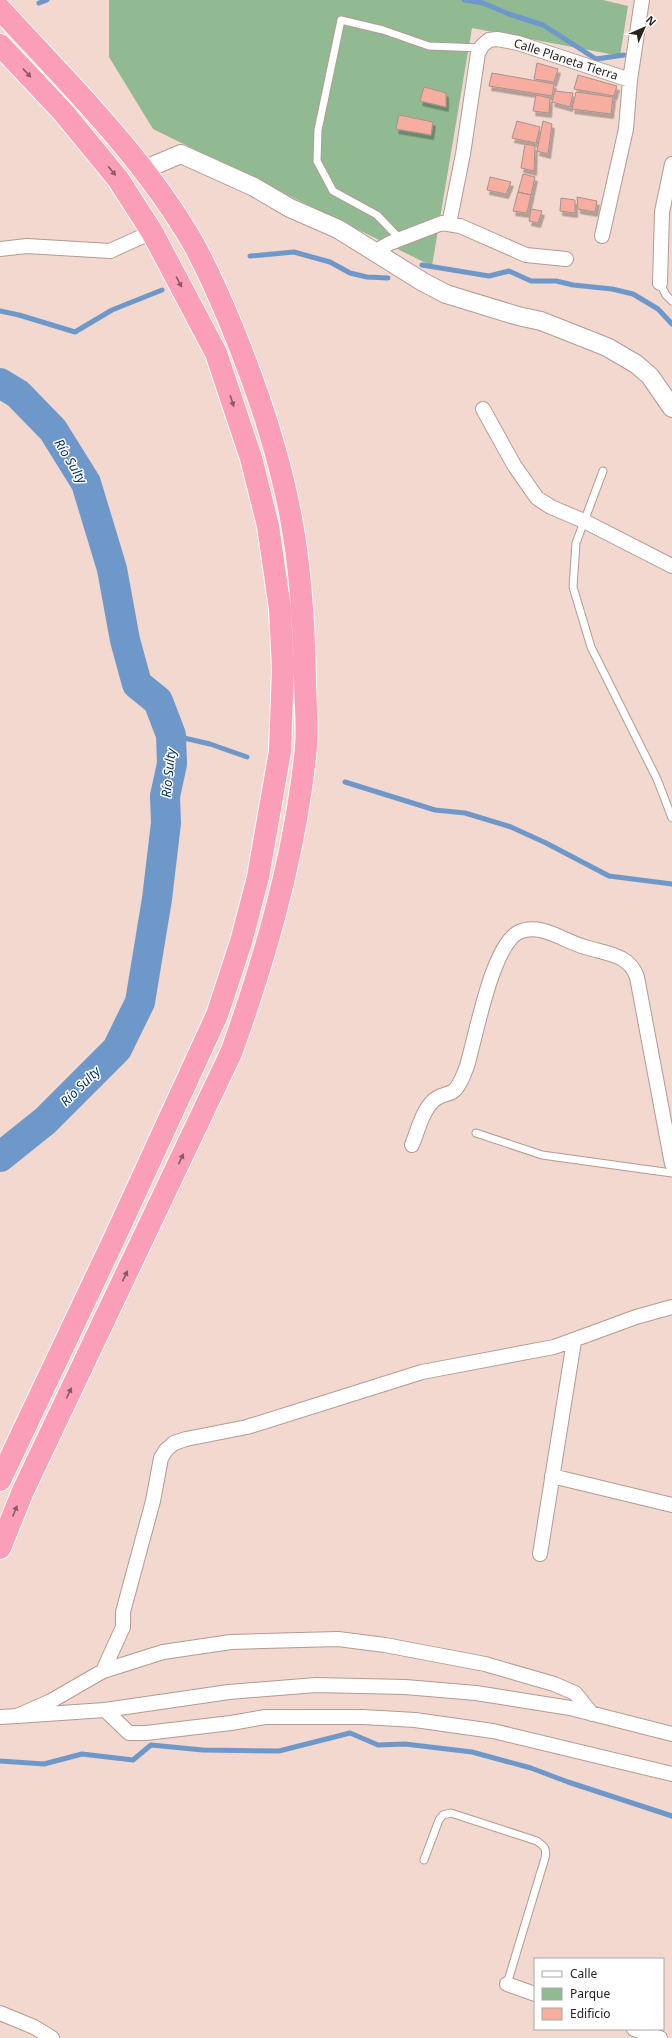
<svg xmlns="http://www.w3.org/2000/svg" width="672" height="2038" viewBox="0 0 672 2038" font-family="'Noto Sans',sans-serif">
  <defs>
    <filter id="shadow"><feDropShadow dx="2.5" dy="4.5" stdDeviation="0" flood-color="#0004"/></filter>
  </defs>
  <rect width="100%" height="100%" fill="#f2d8ce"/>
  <path fill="#91ba92" d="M109,0H603L628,6L620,56L472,28L432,266L153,129L109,57Z"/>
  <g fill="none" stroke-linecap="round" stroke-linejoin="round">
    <path stroke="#6e98ca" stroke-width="5" d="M464,0L483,3L509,14L543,25L596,59L624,55
      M39,3L47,0
      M250,256L294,252L330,262L350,273L367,277L388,278
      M422,265L489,276L509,271L531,281H556L573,285L612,289L633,294L658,309L672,324
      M0,311L19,315L75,332L112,310L162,290
      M171,735L210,744L247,757
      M345,782L435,810L465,813L511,827L546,843L609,876L672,884
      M0,1761L44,1764L82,1754L133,1760L151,1745L203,1750L279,1751L350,1733L378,1745L405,1744L472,1752L531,1768L568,1782L672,1816"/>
    <path stroke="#6e98ca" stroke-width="30" d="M0,383L18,394L53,430L86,483L112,569L125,640L137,684L158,701L171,735L172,764L165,796L166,823L157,899L140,1002L117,1049L45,1121L0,1157"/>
  </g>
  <path fill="#f7aea1" stroke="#aa918c" filter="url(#shadow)" d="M537,63L558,69L554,82L534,79Z
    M492,73L554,84L552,96L489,86Z
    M578,75L617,86L614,96L574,89Z
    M424,87L446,93V107L420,101Z
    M555,91L573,93L570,107L552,102Z
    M576,92L613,97L611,114L572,109Z
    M536,95L550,98L549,113L533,111Z
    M399,115L433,122L431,135L396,129Z
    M517,121L540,127L536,143L512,138Z
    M543,121L552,124L548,154L537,151Z
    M525,144L535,146L534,171L521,168Z
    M523,174L535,177L531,195L518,192Z
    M490,177L511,182L506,194L487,190Z
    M518,192L531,195L527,213L513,211Z
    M577,197L597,201L595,212L578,209Z
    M561,198L575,200V213L560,211Z
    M531,209L542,211L538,223L529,221Z"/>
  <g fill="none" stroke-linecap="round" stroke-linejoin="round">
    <g stroke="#b39b92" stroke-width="9">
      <path id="service" d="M400,239L377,215L333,191L317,161L318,130L341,20L383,30L429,46L481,48
        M660,283L666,295L672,301
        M603,471L576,543L573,587L591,647L657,779L672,818
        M476,1133L542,1155L672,1173
        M424,1860L439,1820L443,1815L451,1813L537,1841C545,1847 547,1849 545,1858L507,1984"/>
    </g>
    <g stroke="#b39b92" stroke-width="16">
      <path id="minor" d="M449,224L463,154L478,53L482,46L489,40L497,39L518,43L630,80
        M602,236L626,129L630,80L642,0
        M0,249L27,246L110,251L152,232
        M374,252L390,243L442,223L460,226L526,255L566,259
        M660,283L662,212L672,164
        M483,409L514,465L537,498L551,507L584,521L672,566
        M412,1145C418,1130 422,1112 433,1101C439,1095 446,1095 452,1092C459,1088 464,1074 467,1066C476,1036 492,945 519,932C541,922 565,942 585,947C607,954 629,954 637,977L672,1164
        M552,1476L672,1505
        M540,1554L574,1341
        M103,1671L123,1627V1612L153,1501L161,1458L166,1450L174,1443L186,1439L247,1427L422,1372L554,1347L636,1317L672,1307
        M105,1710L129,1733H146L231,1723L265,1717H363L415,1720L493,1731L672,1774
        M17,1716L105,1710L229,1692L316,1685L405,1687L476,1693L570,1708L672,1734
        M0,1717L17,1716L51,1701L103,1671L163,1652L231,1642L338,1639L385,1645L485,1664L554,1684L575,1693L592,1714
        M507,1984L535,1994
        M0,2013L34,2027L52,2038
        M634,2029L660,2038"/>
    </g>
    <g stroke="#b39b92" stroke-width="20">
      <path id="tertiary" d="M143,170L181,154L254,187L290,208L338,229L423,282L446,294L518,316L541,321L607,347L636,364L650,376L672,408"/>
    </g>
    <g stroke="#fff" stroke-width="24">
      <path id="trunk" d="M0,9C68,83 142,155 193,243C208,270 220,298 232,327C257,388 279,453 291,518C301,571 304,625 305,678C305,701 308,724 306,747C296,852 267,954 231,1053L23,1491L0,1548
        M0,45L63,112L118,179L152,232L216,353L251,458L268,526L280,609L283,669L280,751L258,877L241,942L217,1015L115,1237L0,1480"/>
    </g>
    <use href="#service" stroke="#fff" stroke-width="7"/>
    <use href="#minor" stroke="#fff" stroke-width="14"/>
    <use href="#tertiary" stroke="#fff" stroke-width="18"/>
    <use href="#trunk" stroke="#fb9eb7" stroke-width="22"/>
  </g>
  <defs><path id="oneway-solid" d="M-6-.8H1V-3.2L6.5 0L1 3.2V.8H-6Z"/></defs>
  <g fill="#895a63">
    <use href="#oneway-solid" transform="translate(27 73) rotate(47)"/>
    <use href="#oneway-solid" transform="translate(112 171) rotate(51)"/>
    <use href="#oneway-solid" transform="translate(179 282) rotate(62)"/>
    <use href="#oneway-solid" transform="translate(232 401) rotate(72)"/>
    <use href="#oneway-solid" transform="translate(181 1159) rotate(-65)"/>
    <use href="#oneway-solid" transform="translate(125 1276) rotate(-65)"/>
    <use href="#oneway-solid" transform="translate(69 1393) rotate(-65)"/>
    <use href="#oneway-solid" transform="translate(15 1511) rotate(-68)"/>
  </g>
  <g text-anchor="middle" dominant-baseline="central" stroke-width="3" stroke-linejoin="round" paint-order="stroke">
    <g font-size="12" fill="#2b221e" stroke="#fff">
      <text transform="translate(566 59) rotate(18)">Calle Planeta Tierra</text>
    </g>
    <g font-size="13" font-style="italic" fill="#03305e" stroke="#fff">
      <text transform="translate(71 461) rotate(59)">Río Sulty</text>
      <text transform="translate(168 773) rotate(-84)">Río Sulty</text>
      <text transform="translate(80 1086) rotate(-45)">Río Sulty</text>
    </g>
  </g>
  <rect x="534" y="1958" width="130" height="72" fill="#ffffff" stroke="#aaa7a5"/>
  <rect x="542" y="1971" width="20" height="6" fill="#ffffff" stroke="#aaa7a5"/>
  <text x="570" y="1978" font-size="12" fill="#2b221e">Calle</text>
  <rect x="542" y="1988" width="20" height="12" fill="#91ba92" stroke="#aaa7a5"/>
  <text x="570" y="1998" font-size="12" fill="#2b221e">Parque</text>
  <rect x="542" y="2008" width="20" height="12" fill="#f7aea1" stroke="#aaa7a5"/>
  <text x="570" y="2018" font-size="12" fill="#2b221e">Edificio</text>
  <g transform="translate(644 28) rotate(45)" stroke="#ffffff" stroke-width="3" paint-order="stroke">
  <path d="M0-3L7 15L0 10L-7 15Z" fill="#2b221e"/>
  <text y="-6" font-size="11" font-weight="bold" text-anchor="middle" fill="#2b221e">N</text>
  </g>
</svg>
